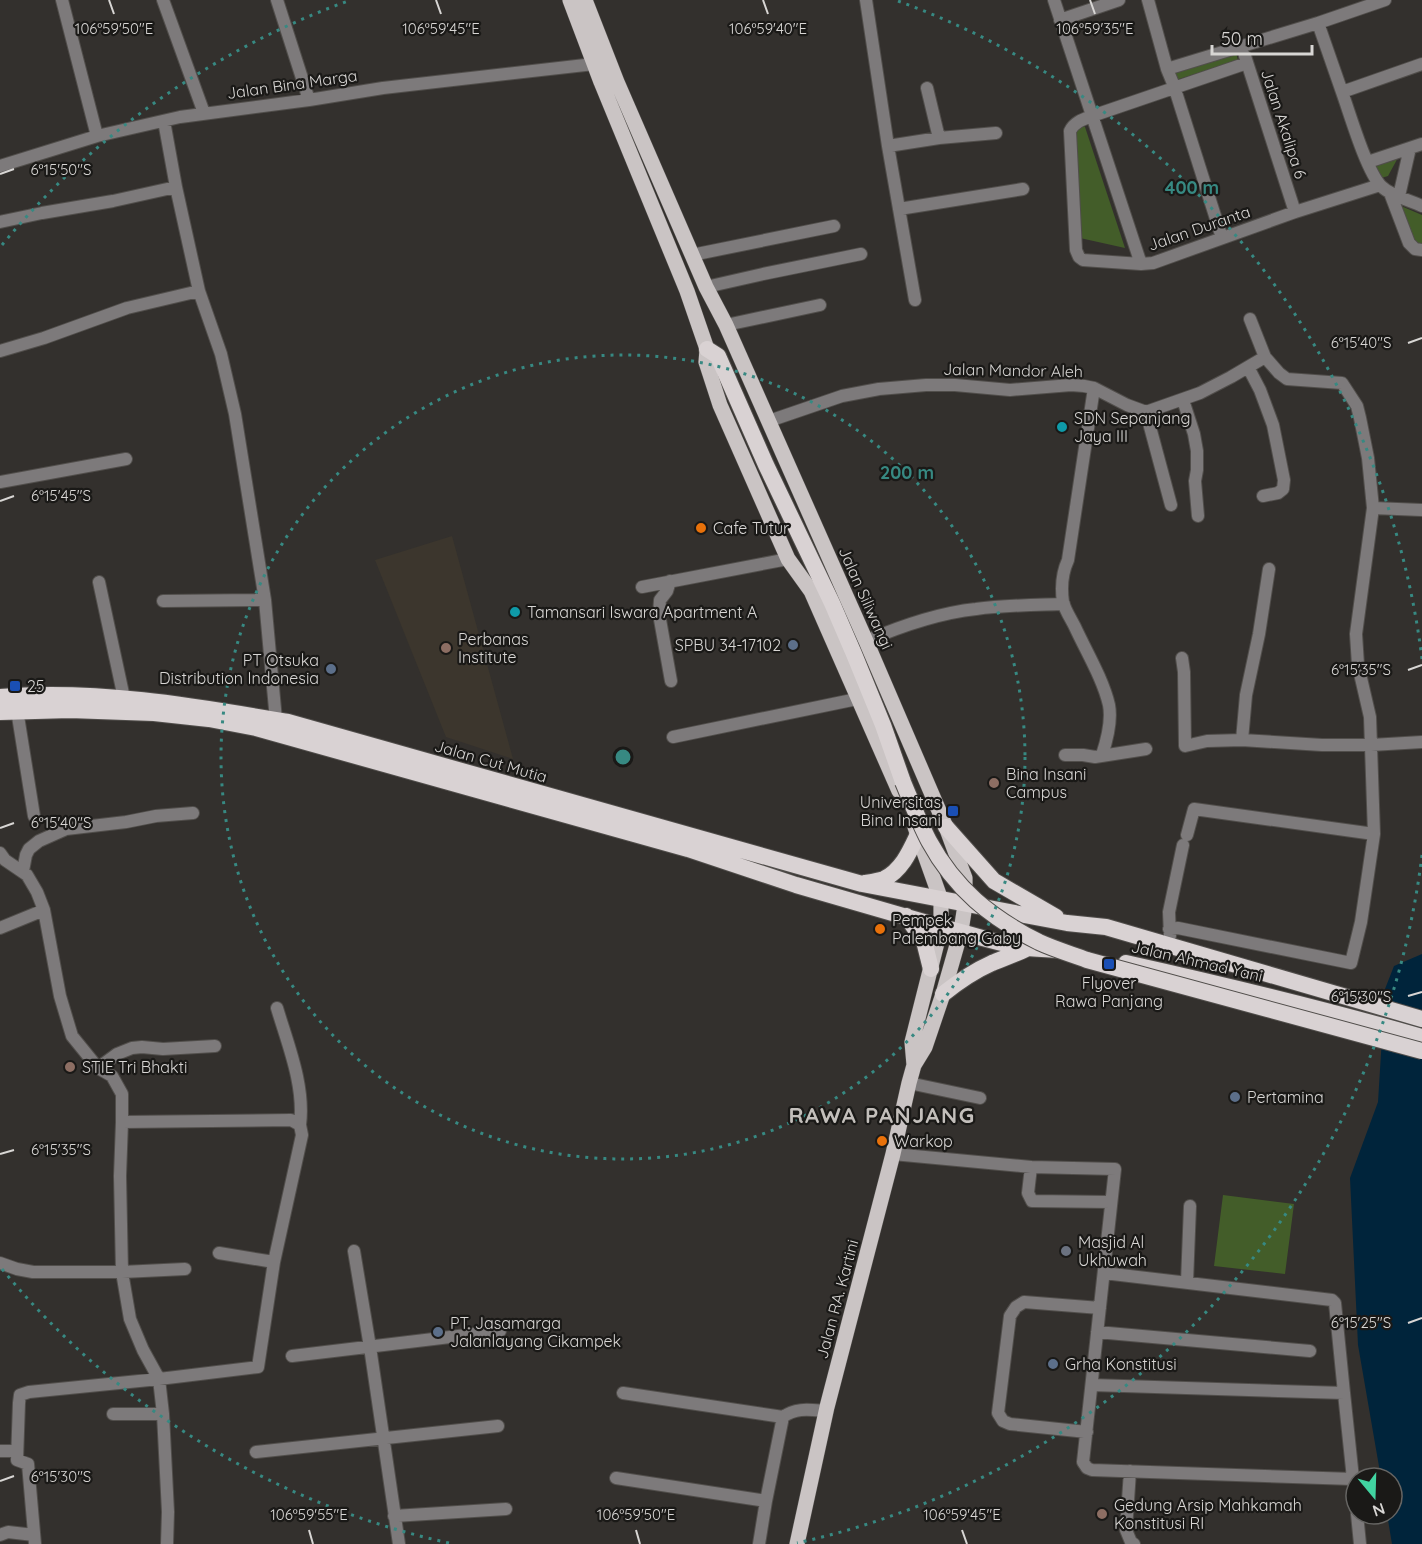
<svg xmlns="http://www.w3.org/2000/svg" width="1422" height="1544" viewBox="0 0 1422 1544" font-family="Quicksand,sans-serif">
  <rect width="100%" height="100%" fill="#33302d"/>
  <path fill="#3c362d" d="M452,536L513,759L446,737L375,560Z"/>
  <path fill="#435d29" d="M1236,53L1238,60L1173,81L1171,74Z
    M1081,125L1085,127L1125,248L1080,238L1070,130Z
    M1400,154L1388,176L1378,179L1370,166Z
    M1401,206L1422,215V248L1410,247Z
    M1223,1195L1294,1204L1285,1274L1214,1266Z"/>
  <path fill="#00243b" d="M1422,954V1544H1392L1387,1514H1392V1478H1381L1358,1345L1350,1178L1378,1102L1385,989L1394,966Z"/>
  <g fill="none" stroke-linecap="round" stroke-linejoin="round">
    <g stroke="#514e4b" stroke-width="14">
      <path id="minor" d="M62,0L97,136
        M163,0L204,113
        M277,0L309,100
        M866,0L888,146L915,300
        M1054,0L1141,264
        M1148,0L1167,69L1174,86L1222,238
        M1060,20L1119,0
        M1318,23L1342,92
        M1245,56L1295,212
        M1247,63L1092,116C1084,119 1074,122 1070,131L1076,250L1079,257L1083,260L1141,264L1153,263L1295,212L1380,185
        M1422,64L1342,92C1350,114 1366,170 1381,186C1391,196 1409,200 1422,206
        M1167,69L1318,23L1385,0
        M164,121L176,187L199,291L221,354L235,414L265,600L276,720
        M939,138L996,133
        M888,146L939,138L927,88
        M1368,162L1422,144
        M0,166L97,136L180,117L309,100L383,88L594,64
        M1390,193L1409,243L1415,249L1422,250
        M1399,196L1410,148
        M899,209L1023,189
        M0,222L42,213L113,201L176,187
        M692,255L834,226
        M706,287L763,274L861,254
        M1250,319L1265,357
        M726,325L820,305
        M0,351L44,338L127,308L199,291
        M1248,367L1260,390L1273,425L1284,480L1283,489L1278,493L1263,496
        M1094,388L1068,560C1062,573 1061,588 1063,602C1065,610 1071,619 1075,627C1086,651 1103,679 1109,705C1112,721 1107,740 1102,755
        M1183,400L1194,434L1197,451V470L1195,481L1198,516
        M1146,412L1171,505
        M769,421L842,396L879,389L926,385H955L1010,390L1071,385L1084,386L1094,388L1127,405L1146,412L1200,393L1231,377L1265,357L1279,373L1287,379L1342,383L1357,406L1360,418L1368,458L1373,508L1356,634L1358,665L1370,717L1374,834L1361,922L1351,963L1178,928L1169,929
        M0,482L126,459
        M1373,508L1422,510
        M670,581L667,591L660,600L659,614L671,681
        M99,582L124,698
        M642,587L788,559
        M163,601L265,600
        M866,641C901,626 938,613 976,609C1005,605 1035,605 1064,604
        M1182,658L1184,672L1185,746L1207,741L1242,740L1322,745H1371L1422,742
        M17,710L34,816
        M673,737L857,699
        M1242,740L1246,695L1259,634L1269,569
        M1065,755H1083L1095,757L1146,749
        M1187,835L1194,809L1374,834
        M0,853L5,860L27,875L37,892L44,910L60,996L72,1036L98,1068L112,1076L122,1094V1122L120,1176L122,1272L130,1319L143,1350L159,1379L163,1414L168,1512L167,1544
        M23,871L26,855L29,849L39,841L66,829L126,822L156,816L193,813
        M0,928L44,910
        M1170,936L1169,912L1183,845
        M277,1008C288,1045 305,1086 300,1125
        M98,1068L117,1054L132,1048L142,1047L163,1049L215,1046
        M909,1083L980,1098
        M893,1154L1031,1167L1115,1169L1083,1462L1087,1468L1092,1470L1353,1479
        M1031,1167L1028,1193L1032,1201L1111,1202
        M354,1251L370,1347L399,1544
        M219,1253L274,1262
        M0,1263L17,1269L33,1272H122L185,1269
        M1187,1282L1190,1206
        M1097,1332L1310,1351
        M292,1356L500,1331
        M1092,1385L1344,1393L1335,1303L1332,1300L1104,1273
        M623,1393L783,1417
        M1344,1393L1356,1507
        M113,1414H163
        M1087,1432L1010,1424L1003,1421L998,1413L1010,1316L1016,1307L1024,1302L1100,1308
        M0,1451H17
        M256,1452L498,1426
        M1130,1471L1126,1530L1131,1542L1134,1544
        M616,1478L766,1501
        M1357,1514L1360,1544
        M394,1516L506,1509
        M0,1535L8,1532L34,1535
        M35,1544L28,1464L17,1460L19,1403L20,1395L29,1392L159,1379L258,1367L274,1262L302,1135L300,1125L291,1120L122,1122
        M759,1544L766,1501L783,1417C796,1407 811,1410 826,1411"/>
    </g>
    <g stroke="#514e4b" stroke-width="16">
      <path id="primary" d="M570,0L601,82L687,291L707,349L706,362L720,405L788,559L811,591L899,791
        M585,0L617,82L706,287L726,325L866,641L946,827L965,878V905L961,931L943,994L925,1047L914,1065L909,1083L893,1154L827,1407L797,1544
        M914,1065L912,1042L941,927V900L915,827"/>
    </g>
    <g stroke="#514e4b" stroke-width="18">
      <path id="trunk" d="M707,349L718,356L766,465L832,603L854,654L883,725L903,782
        M0,697C96,689 194,706 288,722L862,884L1067,923L1106,927L1422,1019
        M0,712L70,710L154,713L209,719L256,728L688,849L796,885L941,927C970,933 999,945 1028,948C1038,949 1047,949 1056,950
        M946,827L994,881L1056,917
        M865,883C871,882 878,881 884,879C902,870 910,851 918,834
        M906,916L924,941L931,969
        M1126,963C1225,985 1324,1009 1422,1037
        M943,994C958,982 974,971 992,963C1004,958 1016,954 1028,948"/>
    </g>
    <use href="#minor" stroke="#7d7a7b" stroke-width="12"/>
    <use href="#primary" stroke="#cac4c4" stroke-width="15"/>
    <use href="#trunk" stroke="#d9d2d3" stroke-width="16"/>
    <g stroke="#514e4b" stroke-width="18" stroke-linecap="butt">
      <path id="trunk-bridge" d="M903,782C911,801 919,822 929,841C955,889 991,918 1039,942C1054,949 1071,954 1087,960L1422,1051"/>
    </g>
    <use href="#trunk-bridge" stroke="#d9d2d3" stroke-width="16"/>
  </g>
  <path fill="none" stroke="#d8d6d4" stroke-width="2" d="M109,0L114,14M436,0L441,14M763,0L768,14M1090,0L1095,14M0,174L14,169M1408,343L1422,338M0,501L14,496M1408,670L1422,665M0,828L14,823M1408,996L1422,992M0,1154L14,1150M1408,1323L1422,1318M0,1481L14,1476M309,1530L313,1544M636,1530L640,1544M962,1530L967,1544"/>
  <g fill="none" stroke="#378982" stroke-width="3" stroke-dasharray="3 6">
    <circle cx="623" cy="757" r="402"/>
    <path d="M1422 855A805 805 0 0 1 797 1543M449 1543A805 805 0 0 1 2 1269M2 245A805 805 0 0 1 348 1M898 1A805 805 0 0 1 1422 659"/>
  </g>
  <g fill="#0f9aa8" stroke="#1a1917" stroke-width="2">
    <circle cx="1062" cy="427" r="6"/>
    <circle cx="515" cy="612" r="6"/>
  </g>
  <g fill="#e8710a" stroke="#1a1917" stroke-width="2">
    <circle cx="701" cy="528" r="6"/>
    <circle cx="880" cy="929" r="6"/>
    <circle cx="882" cy="1141" r="6"/>
  </g>
  <g fill="#5c6f8a" stroke="#1a1917" stroke-width="2">
    <circle cx="793" cy="645" r="6"/>
    <circle cx="331" cy="669" r="6"/>
    <circle cx="1235" cy="1097" r="6"/>
    <circle cx="438" cy="1332" r="6"/>
    <circle cx="1053" cy="1364" r="6"/>
  </g>
  <g fill="#8d6e63" stroke="#1a1917" stroke-width="2">
    <circle cx="446" cy="648" r="6"/>
    <circle cx="994" cy="783" r="6"/>
    <circle cx="70" cy="1067" r="6"/>
    <circle cx="1102" cy="1514" r="6"/>
  </g>
  <g fill="#1a4fb4" stroke="#1a1917" stroke-width="2">
    <rect x="9" y="680" width="12" height="12" rx="3"/>
    <rect x="947" y="805" width="12" height="12" rx="3"/>
    <rect x="1103" y="958" width="12" height="12" rx="3"/>
  </g>
  <circle fill="#6b7280" stroke="#1a1917" stroke-width="2" cx="1066" cy="1251" r="6"/>
  <g text-anchor="middle" dominant-baseline="central" stroke-width="4.5" stroke-linejoin="round" paint-order="stroke">
    <g font-size="16" fill="#d8d6d4" stroke="#1a1917">
      <text transform="translate(292 84) rotate(-8)">Jalan Bina Marga</text>
      <text transform="translate(1284 124) rotate(72)">Jalan Akalipa 6</text>
      <text transform="translate(1199 228) rotate(-19)">Jalan Duranta</text>
      <text transform="translate(1013 370) rotate(1)">Jalan Mandor Aleh</text>
      <text transform="translate(866 598) rotate(66)">Jalan Siliwangi</text>
      <text transform="translate(491 761) rotate(16)">Jalan Cut Mutia</text>
      <text transform="translate(1197 961) rotate(13)">Jalan Ahmad Yani</text>
      <text transform="translate(837 1299) rotate(-75)">Jalan RA. Kartini</text>
    </g>
    <g font-size="16" fill="#d8d6d4" stroke="#1a1917" text-anchor="start">
      <text x="1074" y="418">SDN Sepanjang<tspan x="1074" dy="18">Jaya III</tspan></text>
      <text x="713" y="528">Cafe Tutur</text>
      <text x="527" y="612">Tamansari Iswara Apartment A</text>
      <text x="458" y="639">Perbanas<tspan x="458" dy="18">Institute</tspan></text>
      <text x="781" y="645" text-anchor="end">SPBU 34-17102</text>
      <text x="319" y="660" text-anchor="end">PT Otsuka<tspan x="319" dy="18">Distribution Indonesia</tspan></text>
      <text x="27" y="686">25</text>
      <text x="1006" y="774">Bina Insani<tspan x="1006" dy="18">Campus</tspan></text>
      <text x="941" y="802" text-anchor="end">Universitas<tspan x="941" dy="18">Bina Insani</tspan></text>
      <text x="892" y="920">Pempek<tspan x="892" dy="18">Palembang Gaby</tspan></text>
      <text x="1109" y="983" text-anchor="middle">Flyover<tspan x="1109" dy="18">Rawa Panjang</tspan></text>
      <text x="82" y="1067">STIE Tri Bhakti</text>
      <text x="1247" y="1097">Pertamina</text>
      <text x="894" y="1141">Warkop</text>
      <text x="1078" y="1242">Masjid Al<tspan x="1078" dy="18">Ukhuwah</tspan></text>
      <text x="450" y="1323">PT. Jasamarga<tspan x="450" dy="18">Jalanlayang Cikampek</tspan></text>
      <text x="1065" y="1364">Grha Konstitusi</text>
      <text x="1114" y="1505">Gedung Arsip Mahkamah<tspan x="1114" dy="18">Konstitusi RI</tspan></text>
    </g>
    <g font-size="22" font-weight="bold" letter-spacing="1.5" fill="#c3bfbb" stroke="#1a1917">
      <text x="882" y="1115">RAWA PANJANG</text>
    </g>
  </g>
  <g font-size="15" text-anchor="middle" fill="#d8d6d4" stroke="#1a1917" stroke-width="4.5" stroke-linejoin="round" paint-order="stroke">
    <text x="114" y="34">106°59'50"E</text>
    <text x="441" y="34">106°59'45"E</text>
    <text x="768" y="34">106°59'40"E</text>
    <text x="1095" y="34">106°59'35"E</text>
    <text x="61" y="175">6°15'50"S</text>
    <text x="1361" y="348">6°15'40"S</text>
    <text x="61" y="501">6°15'45"S</text>
    <text x="1361" y="675">6°15'35"S</text>
    <text x="61" y="828">6°15'40"S</text>
    <text x="1361" y="1002">6°15'30"S</text>
    <text x="61" y="1155">6°15'35"S</text>
    <text x="1361" y="1328">6°15'25"S</text>
    <text x="61" y="1482">6°15'30"S</text>
    <text x="309" y="1520">106°59'55"E</text>
    <text x="636" y="1520">106°59'50"E</text>
    <text x="962" y="1520">106°59'45"E</text>
  </g>
  <circle cx="623" cy="757" r="9" fill="#378982" stroke="#1a1917" stroke-width="3"/>
  <g font-size="18" text-anchor="middle" font-weight="bold" fill="#378982" stroke="#1a1917" stroke-width="4.5" stroke-linejoin="round" paint-order="stroke">
    <text x="1192" y="194">400 m</text>
    <text x="907" y="479">200 m</text>
  </g>
  <g transform="translate(1374 1496) rotate(161)"><circle r="28" fill="#1a1917" stroke="#666563" stroke-width="1.5"/>
  <path d="M0-4.5L10 22L0 15L-10 22Z" fill="#41d4a1"/>
  <text y="-9" font-size="16" font-weight="bold" text-anchor="middle" fill="#d8d6d4">N</text>
  </g>
  <path d="M1212 45v9h100v-9" fill="none" stroke="#d8d6d4" stroke-width="3"/>
  <text x="1221" y="45" font-size="18" fill="#d8d6d4" stroke="#1a1917" stroke-width="4.5" paint-order="stroke">50 m</text>
</svg>
